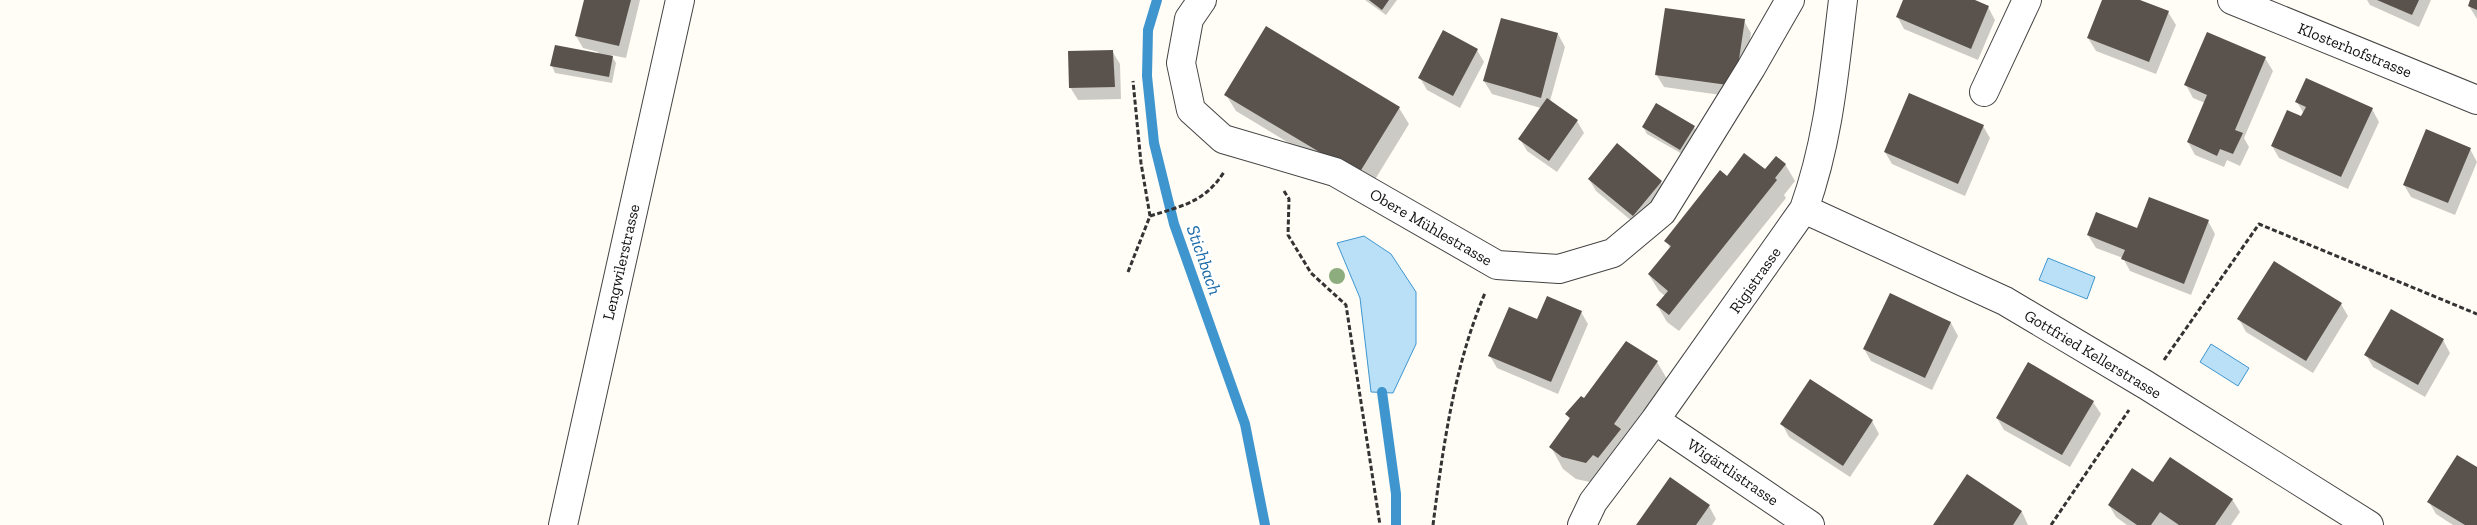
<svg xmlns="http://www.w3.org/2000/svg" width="2477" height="525" viewBox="0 0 2477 525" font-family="'Zilla Slab',serif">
  <rect width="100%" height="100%" fill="#fffdf5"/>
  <path fill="#b9e0f7" stroke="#3f96cf" d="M1364,236L1391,254L1416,292V344L1393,393L1371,392L1360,298L1337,243Z
    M2048,258L2095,277L2087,299L2039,280Z
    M2211,344L2249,368L2238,386L2200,362Z"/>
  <path fill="#0003" d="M585,0H640L626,58L611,55L616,63L612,83L555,73L552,66L597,54L598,52L583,48L576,36Z
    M1365,0H1397L1386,15Z
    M1904,0H1972L1988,7L1995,20L1978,60L1904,29L1897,16Z
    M2103,0H2137L2168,12L2176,25L2156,74L2096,51L2088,38Z
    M2367,0H2431L2419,27L2370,5Z
    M2472,0H2477V19L2469,6Z
    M1744,21L1751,33L1742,98L1664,87L1656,74Z
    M1558,34L1565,47L1550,101L1577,121L1584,133L1557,172L1527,151L1520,139L1541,108L1492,94L1484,81Z
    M2208,34L2265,58L2273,71L2244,138L2249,147L2240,166L2227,160L2224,167L2195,155L2188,142L2205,103L2193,98L2186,85Z
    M1477,50L1484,62L1460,108L1427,90L1420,78Z
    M1112,51L1120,64L1121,99L1078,100L1070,87Z
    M1226,95L1399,108L1409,124L1368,191L1236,111Z
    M2297,102L2372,109L2379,122L2348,189L2279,158L2272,146L2304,114Z
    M1983,126L1990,138L1965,196L1892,164L1885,152Z
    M1643,127H1694L1697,133L1684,155L1647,134Z
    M2470,149L2477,162L2455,215L2411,197L2404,185Z
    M1785,164L1795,181L1784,195L1786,198L1679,331L1667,322L1657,305L1665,296L1659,291L1649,275L1670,248L1666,241L1727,177L1765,171Z
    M1589,179L1661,182L1668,194L1640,228L1596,191Z
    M2208,221L2215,234L2191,295L2130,271L2123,258L2096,248L2088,235Z
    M1890,295L1951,323L1958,336L1932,390L1871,361L1864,349Z
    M2341,304L2348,316L2313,373L2246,332L2239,319Z
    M2391,311L2443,340L2450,353L2425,397L2373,367L2366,355Z
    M1581,312L1588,324L1558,394L1497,368L1490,356L1537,321Z
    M1626,342L1657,362L1670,384L1599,484L1576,479L1563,469L1551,447L1570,420L1567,414L1584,400Z
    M2093,402L2101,414L2070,467L2004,430L1997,418Z
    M1872,421L1879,434L1850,477L1789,437L1782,424Z
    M2477,469V525H2453L2436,514L2429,502Z
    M1967,476L2022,512L2028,525H1934Z
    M1671,479L1709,506L1716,519L1712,525H1638Z
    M2154,484L2232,499L2240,512L2231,525H2127L2116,517L2109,505Z"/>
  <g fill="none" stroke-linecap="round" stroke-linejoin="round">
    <path stroke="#3f96cf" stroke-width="10" d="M1157,0L1148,30L1147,76L1154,143L1174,224L1245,424L1265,525
      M1382,392L1396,494V525"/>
  </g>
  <path fill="#5a524d" d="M584,0H631L619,46L575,36Z
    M1369,0H1389L1382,10Z
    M1903,0H1975L1989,6L1971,49L1896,17Z
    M2102,0H2140L2169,11L2149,62L2087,38Z
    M2377,0H2419L2412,15Z
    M2470,0H2477V10L2468,6Z
    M1665,8L1745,19L1735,86L1655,75Z
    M1501,18L1558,33L1541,98L1483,81Z
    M1266,26L1400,107L1358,175L1224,95Z
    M1443,30L1478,49L1453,96L1418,78Z
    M2207,32L2266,57L2235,130L2243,133L2233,154L2220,149L2217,156L2187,142L2207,95L2184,85Z
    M555,45L613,56L609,77L550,66Z
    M1113,50L1115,87L1069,88L1068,51Z
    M2306,78L2373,108L2341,177L2271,146L2287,110L2301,116L2306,107L2295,102Z
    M1909,93L1984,125L1958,184L1884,152Z
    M1547,98L1578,120L1549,161L1518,139Z
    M1656,103L1695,126L1680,150L1642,127Z
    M2426,129L2471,148L2448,203L2403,185Z
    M1617,143L1662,181L1633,216L1588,179Z
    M1744,153L1765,169L1776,156L1786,164L1775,178L1777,180L1669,315L1656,305L1668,291L1648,274L1671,246L1664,241L1720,170L1727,176Z
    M2149,197L2209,220L2184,284L2121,259L2125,250L2087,235L2096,212L2137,228Z
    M2274,261L2342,303L2306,361L2237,319Z
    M1890,293L1951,322L1925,378L1863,349Z
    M1547,296L1582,311L1551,382L1488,356L1509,307L1537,319Z
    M2391,309L2444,339L2418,385L2364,355Z
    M1626,341L1658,361L1614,424L1621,429L1598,458L1593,455L1586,463L1562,457L1549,447L1570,418L1565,414L1581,396L1584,398Z
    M2028,362L2094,401L2062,455L1996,418Z
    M1810,379L1873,420L1843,466L1780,424Z
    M2457,455L2477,467V525H2465L2427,502Z
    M2170,457L2233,499L2215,525H2179L2160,512L2151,525H2137L2108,505L2132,468L2153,482Z
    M1967,474L2022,511L2013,525H1933Z
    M1670,477L1710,505L1696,525H1636Z"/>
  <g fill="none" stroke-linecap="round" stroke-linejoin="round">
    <g stroke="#444" stroke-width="30">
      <path id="minor" d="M1202,0L1189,19L1181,63L1191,110L1223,139L1335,172L1497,265L1559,269L1613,253L1662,212L1751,68L1790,0
        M2232,0L2477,100
        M1984,92L2027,0
        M1804,209L2005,301L2146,385L2369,525
        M1655,420L1810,525
        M563,525L680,0
        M1582,525L1593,502L1655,420L1804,209C1829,139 1834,73 1843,0"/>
    </g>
    <path stroke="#333" stroke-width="3" stroke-dasharray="5 2.5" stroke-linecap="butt" d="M1284,191L1289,199L1288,235L1311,273L1346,305L1380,525
      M1150,216C1182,206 1205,202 1224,172
      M1128,272L1150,216L1141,163L1133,81
      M2164,360L2259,224L2477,314
      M1433,525C1443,447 1454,366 1485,293
      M2051,525L2129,410"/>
    <use href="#minor" stroke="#fff" stroke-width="28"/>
  </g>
  <circle fill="#8dad7f" cx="1337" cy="276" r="8"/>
  <g text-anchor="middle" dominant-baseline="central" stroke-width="5" stroke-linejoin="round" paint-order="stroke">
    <g font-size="16" fill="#111" stroke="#fff">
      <text transform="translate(2355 50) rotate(22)">Klosterhofstrasse</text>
      <text transform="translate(1431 227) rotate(30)">Obere Mühlestrasse</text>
      <text transform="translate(621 262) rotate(-77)">Lengwilerstrasse</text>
      <text transform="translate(1755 280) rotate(-55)">Rigistrasse</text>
      <text transform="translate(2093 354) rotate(31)">Gottfried Kellerstrasse</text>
      <text transform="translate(1733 472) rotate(34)">Wigärtlistrasse</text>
    </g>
    <g font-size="18" font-style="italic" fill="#1768a6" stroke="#fff">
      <text transform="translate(1204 260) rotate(71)">Stichbach</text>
    </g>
  </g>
</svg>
